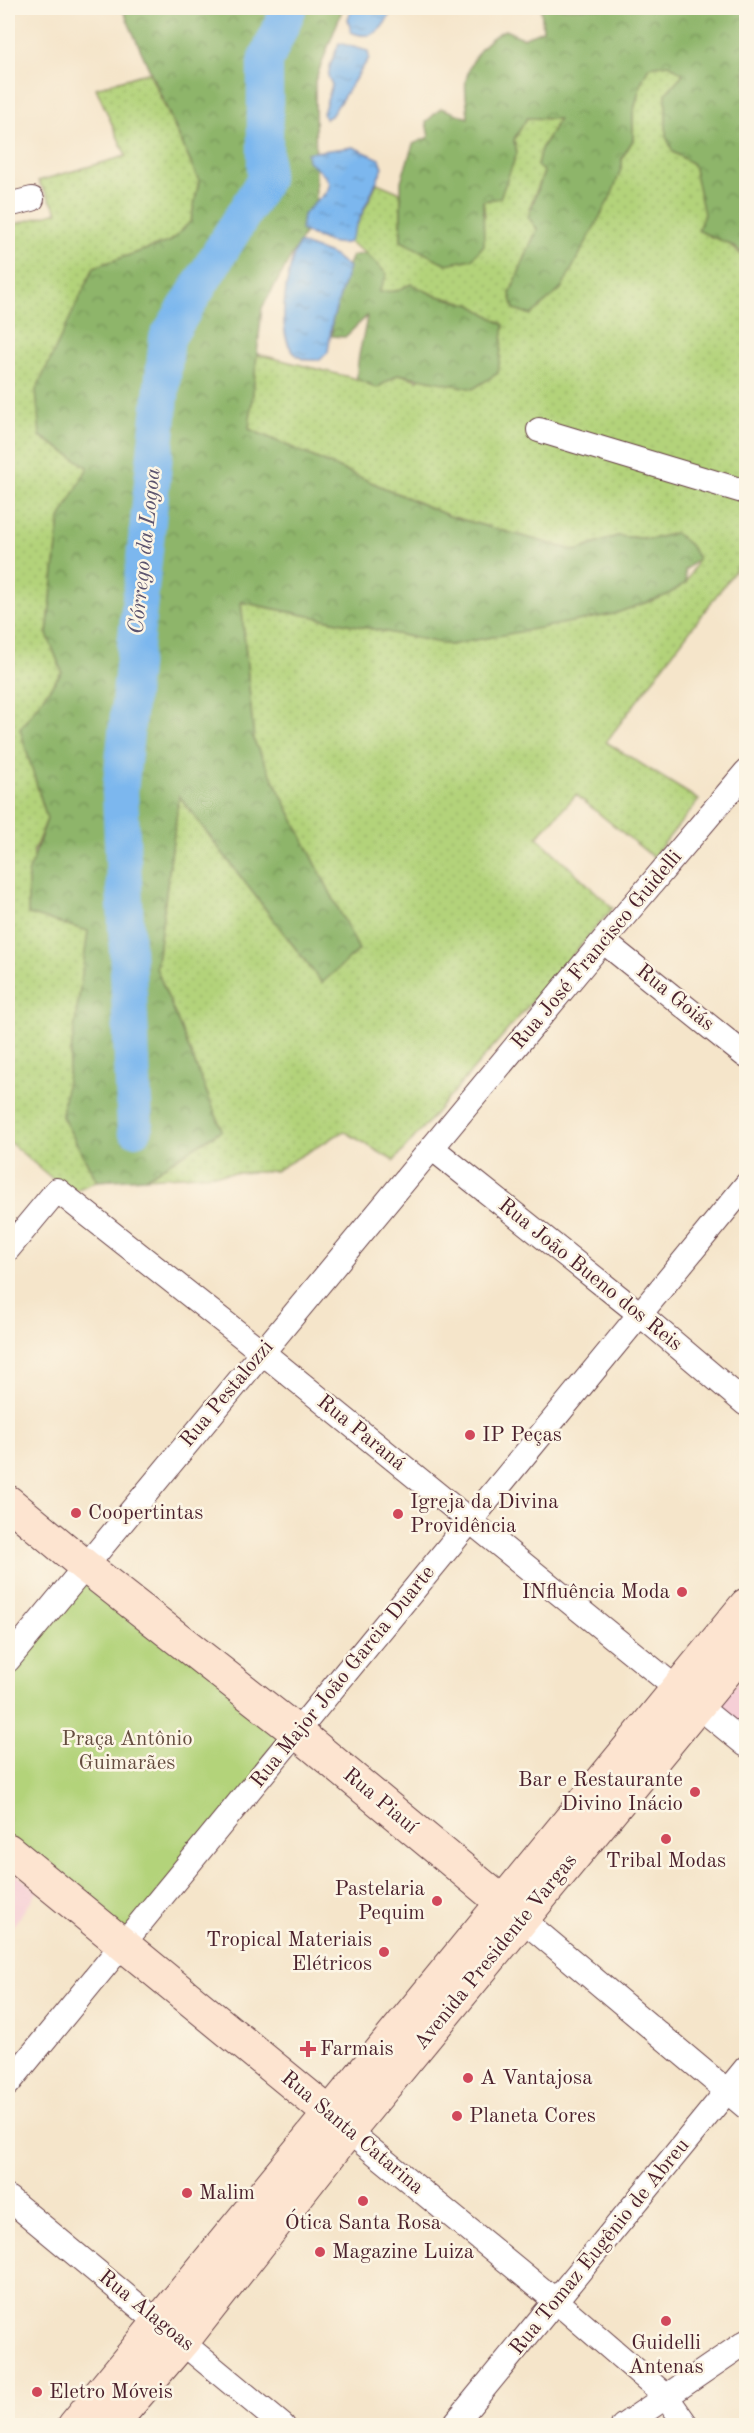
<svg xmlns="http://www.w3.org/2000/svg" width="754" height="2433" viewBox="0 0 754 2433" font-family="'Old Standard TT',serif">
  <defs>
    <pattern id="grass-dots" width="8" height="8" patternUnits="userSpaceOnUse" patternTransform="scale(1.5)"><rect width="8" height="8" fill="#b3d37a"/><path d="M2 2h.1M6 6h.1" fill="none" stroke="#9bb56a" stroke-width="1.8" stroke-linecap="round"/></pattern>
    <pattern id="forest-crowns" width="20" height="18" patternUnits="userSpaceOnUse" patternTransform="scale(1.5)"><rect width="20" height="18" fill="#8eb56a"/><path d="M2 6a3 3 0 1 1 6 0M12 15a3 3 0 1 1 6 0" fill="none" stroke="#769357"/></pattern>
    <pattern id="water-ripples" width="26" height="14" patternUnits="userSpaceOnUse" patternTransform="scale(1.5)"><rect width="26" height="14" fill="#7cb7ee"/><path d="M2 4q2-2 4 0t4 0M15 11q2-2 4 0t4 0" fill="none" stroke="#6894c1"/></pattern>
  </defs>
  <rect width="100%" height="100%" fill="#fcf5e5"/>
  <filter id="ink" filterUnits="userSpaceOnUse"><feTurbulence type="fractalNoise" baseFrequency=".0167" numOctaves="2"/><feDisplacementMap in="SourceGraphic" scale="12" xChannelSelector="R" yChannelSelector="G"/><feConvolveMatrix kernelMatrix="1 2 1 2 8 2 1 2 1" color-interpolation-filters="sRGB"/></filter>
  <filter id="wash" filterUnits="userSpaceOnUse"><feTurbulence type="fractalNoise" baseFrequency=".008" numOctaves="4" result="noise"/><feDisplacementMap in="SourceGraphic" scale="24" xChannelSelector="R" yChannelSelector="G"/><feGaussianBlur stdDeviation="1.35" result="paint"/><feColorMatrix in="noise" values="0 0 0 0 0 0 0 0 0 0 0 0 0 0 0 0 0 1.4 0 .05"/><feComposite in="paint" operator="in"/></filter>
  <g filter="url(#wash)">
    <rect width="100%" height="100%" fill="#f5e5ca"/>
    <path fill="#f6cfd6" d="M746,1670V1732L717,1708Z
      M8,1868L38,1891L8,1933Z"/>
    <path fill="url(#grass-dots)" stroke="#7e7952" stroke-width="1.5" d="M669,64L683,73L673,152L693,164L711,238H722L746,259V564H740L606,742L699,800L653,857L576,795L537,837L613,908L394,1161L344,1131L275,1171L145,1178L222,1130L156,968L179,796L321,982L359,950L254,741L241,602L450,645L667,595L686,583L698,559L690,545L675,533L652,539L617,536L576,551L449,516L249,429L257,354L357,379L377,388L399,374L418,380L472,305L434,295L411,284L396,291L379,293L365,253L349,242L377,183L401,193V241L485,216L483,200C501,182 520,166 514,139L527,118L559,119L541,149L537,165L544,172L529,209L537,229L510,293L622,166V158L633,140V114L641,83L649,67Z
      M149,72L199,181L191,221L171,241L94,267L40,436L89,467L60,519L47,634L62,672L20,729L47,819L33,853L89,930L62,1116L97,1181L69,1193L8,1141V226L58,212L38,181L126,156L96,88Z"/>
    <path fill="url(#forest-crowns)" stroke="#6c6a4a" stroke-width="1.5" d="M122,8H343L315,81L316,213L262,308L249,429L449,516L576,551L617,536L652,539L675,533L690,545L698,559L685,570L686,583L667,595L614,614L450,645L241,602L254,741L359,950L322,983L179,796L156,968L222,1130L145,1178L97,1181L62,1116L88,931L28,914V874L47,819L20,729L62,672L47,634L60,519L88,467L40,436L36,390L94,267L171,241L191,221L199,181Z
      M541,8H746V259C735,241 714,240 698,230L704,214L693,164L673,152L666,136V93L683,74L669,64L649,67L641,83L633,114V140L622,158V166L612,194L561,289L531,315L514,309L510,294L537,229L528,217L544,172L537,166L541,149L559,119L527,118L514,139L517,153L500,198L483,201L484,245L472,259L446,264L401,241V181L413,144L429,137L426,122L441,108L468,118C468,106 464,91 466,80C471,58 485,39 505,30L523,38L543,30Z
      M365,253L387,274L379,292L396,291L411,284L434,295L472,305L504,325L498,373L473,389L399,374L377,388L357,379C356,355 364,340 367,316L345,337L332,336V300L352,256Z"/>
    <path fill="#b3d37a" stroke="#7e7952" stroke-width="1.5" d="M85,1566L298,1733L124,1943L8,1850V1660Z"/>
    <path fill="url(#water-ripples)" stroke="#636b8c" stroke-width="1.5" d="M352,8H392C385,28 374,42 351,32L348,19Z
      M339,43L368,51L369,58L331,116L325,119L323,113L332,85L328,76L330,66Z
      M353,147L380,159L383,167L349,242C335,248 314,236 301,230L303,215C325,189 346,190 308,161L307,153Z
      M299,243L331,254L349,267L332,322L328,352L320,360C314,360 306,361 301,358C271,345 287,265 299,243Z"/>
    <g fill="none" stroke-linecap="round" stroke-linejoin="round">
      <path stroke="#7cb7ee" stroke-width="36" d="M135,1128L120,792L167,338L265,179V62L289,8"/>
    </g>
  </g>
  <g filter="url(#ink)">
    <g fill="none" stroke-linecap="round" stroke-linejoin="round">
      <g stroke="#643d43" stroke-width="26">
        <path id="minor" d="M8,205L32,199
          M539,430L746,492
          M603,941L746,1056
          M432,1148L641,1315L746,1404
          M8,1249L57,1190L262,1352L746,1745
          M8,1660L603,941L746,772
          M509,1908L746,2107
          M8,2084L746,1185
          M336,2121L557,2302L666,2396L687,2426
          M8,2198L283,2426
          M453,2426L746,2068
          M623,2426L746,2342"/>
      </g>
      <g stroke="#643d43" stroke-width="35">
        <path id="secondary" d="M8,1502L85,1566L298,1733L503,1903
          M8,1850L330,2114
          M74,2426L746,1605
          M110,2426L183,2341L348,2131L746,1647"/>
      </g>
      <use href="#minor" stroke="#fff" stroke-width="24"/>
      <use href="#secondary" stroke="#fde4d0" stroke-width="33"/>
    </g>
  </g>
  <g fill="#d1495b" stroke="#fcf5e5" stroke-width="2">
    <circle cx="470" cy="1435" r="6"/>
    <circle cx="76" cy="1513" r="6"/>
    <circle cx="398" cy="1514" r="6"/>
    <circle cx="682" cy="1592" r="6"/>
    <circle cx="695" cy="1792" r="6"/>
    <circle cx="666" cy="1839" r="6"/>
    <circle cx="437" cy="1901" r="6"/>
    <circle cx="384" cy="1952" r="6"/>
    <path d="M305 2040h6v6h6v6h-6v6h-6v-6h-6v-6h6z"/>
    <circle cx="468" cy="2078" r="6"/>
    <circle cx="457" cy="2116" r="6"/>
    <circle cx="187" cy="2193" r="6"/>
    <circle cx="363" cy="2201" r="6"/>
    <circle cx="320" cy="2252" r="6"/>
    <circle cx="666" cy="2321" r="6"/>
    <circle cx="37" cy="2392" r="6"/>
  </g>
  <g text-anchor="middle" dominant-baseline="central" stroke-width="5" stroke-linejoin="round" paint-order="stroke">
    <g font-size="21" fill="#4a1f2b" stroke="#fcf5e5">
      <text transform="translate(597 950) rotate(-50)">Rua José Francisco Guidelli</text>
      <text transform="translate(675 998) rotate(39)">Rua Goiás</text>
      <text transform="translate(590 1275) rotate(39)">Rua João Bueno dos Reis</text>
      <text transform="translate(227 1394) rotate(-50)">Rua Pestalozzi</text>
      <text transform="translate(361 1433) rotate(39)">Rua Paraná</text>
      <text transform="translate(343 1677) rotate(-51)">Rua Major João Garcia Duarte</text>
      <text transform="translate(380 1801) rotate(40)">Rua Piauí</text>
      <text transform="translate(496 1952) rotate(-51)">Avenida Presidente Vargas</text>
      <text transform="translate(352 2133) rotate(40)">Rua Santa Catarina</text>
      <text transform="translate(600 2247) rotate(-51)">Rua Tomaz Eugênio de Abreu</text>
      <text transform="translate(146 2311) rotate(39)">Rua Alagoas</text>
    </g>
    <g font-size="21" fill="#4a1f2b" stroke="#fcf5e5" text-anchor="start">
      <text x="482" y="1435">IP Peças</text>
      <text x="410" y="1502">Igreja da Divina<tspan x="410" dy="24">Providência</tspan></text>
      <text x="88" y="1513">Coopertintas</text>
      <text x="670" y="1592" text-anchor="end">INfluência Moda</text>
      <text x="683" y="1780" text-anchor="end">Bar e Restaurante<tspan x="683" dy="24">Divino Inácio</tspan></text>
      <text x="666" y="1861" text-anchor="middle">Tribal Modas</text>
      <text x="425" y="1889" text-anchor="end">Pastelaria<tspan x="425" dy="24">Pequim</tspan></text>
      <text x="372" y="1940" text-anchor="end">Tropical Materiais<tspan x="372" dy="24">Elétricos</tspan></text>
      <text x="320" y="2049">Farmais</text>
      <text x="480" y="2078">A Vantajosa</text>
      <text x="469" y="2116">Planeta Cores</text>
      <text x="199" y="2193">Malim</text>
      <text x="363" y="2223" text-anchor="middle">Ótica Santa Rosa</text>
      <text x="332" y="2252">Magazine Luiza</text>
      <text x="666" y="2343" text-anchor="middle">Guidelli<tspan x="666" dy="24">Antenas</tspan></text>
      <text x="49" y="2392">Eletro Móveis</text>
    </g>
    <g font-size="21" fill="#644c3f" stroke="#fcf5e5">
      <text x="127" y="1739">Praça Antônio<tspan x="127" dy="24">Guimarães</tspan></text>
    </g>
    <g font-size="22" font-style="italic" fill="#5c546f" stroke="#fcf5e5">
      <text transform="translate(145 551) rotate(-84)">Córrego da Logoa</text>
    </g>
  </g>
  <rect width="754" height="2433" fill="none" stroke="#fcf5e5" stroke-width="30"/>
</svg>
